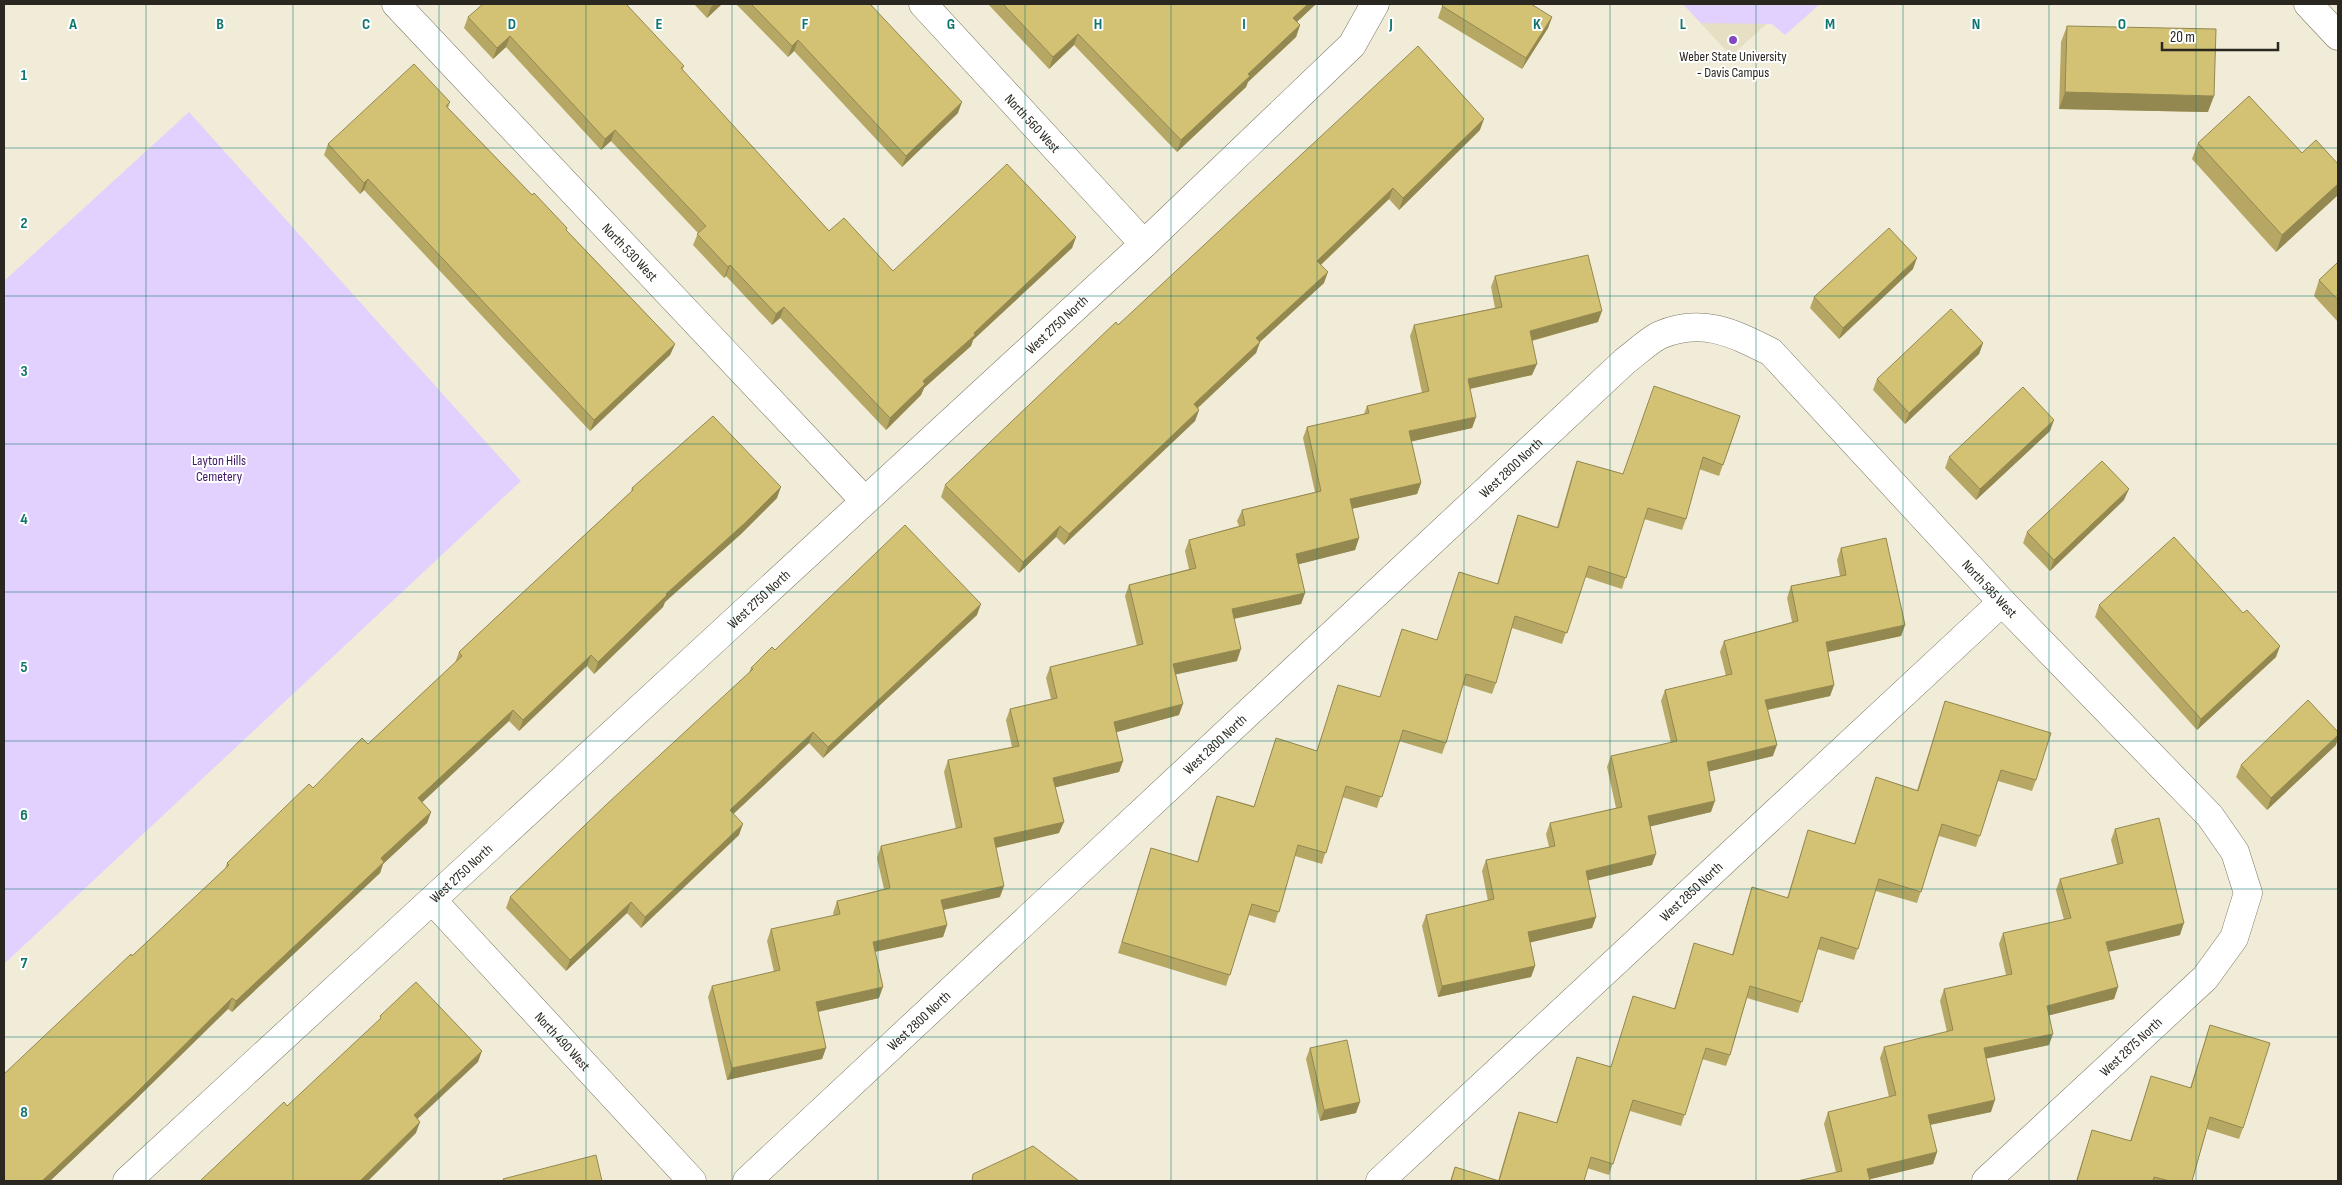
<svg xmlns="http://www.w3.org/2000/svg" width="2342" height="1185" viewBox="0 0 2342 1185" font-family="'Sofia Sans Condensed',sans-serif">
  <rect width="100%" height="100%" fill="#f1ecd7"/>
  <path fill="#e6dfc4" d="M1683,4H1789L1731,56Z"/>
  <path fill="#e2d1fe" d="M1683,4H1820L1785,35L1772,24L1701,23Z
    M189,112L521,481L4,964V281Z"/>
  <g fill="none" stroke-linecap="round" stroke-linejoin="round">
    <g stroke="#7c7865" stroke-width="29">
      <g id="street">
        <path id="s1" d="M396,4L864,500"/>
        <path id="s2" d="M923,4L1144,244"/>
        <path d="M2308,4L2338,36"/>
        <path id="s3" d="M433,901L692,1181"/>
        <path id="s4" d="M127,1181L1144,244L1352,45L1375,4"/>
        <path id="s5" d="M747,1181L1625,361C1636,353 1648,341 1660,335C1702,317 1733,333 1771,352L2002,602L2210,816L2235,852L2248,893L2234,938L2205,978L1986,1181"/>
        <path id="s6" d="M1380,1181L2002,602"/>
      </g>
    </g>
    <use href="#street" stroke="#fff" stroke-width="28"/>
  </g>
  <path fill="#b6a764" d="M694,4H722L707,18Z
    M736,4H870L958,113L902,167L794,51L788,57Z
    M988,4H1316L1297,22L1300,25L1296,37L1248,82L1246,87L1177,152L1074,45L1049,69Z
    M1442,6L1552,17L1548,28L1522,69L1438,18Z
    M468,17L684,66L682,70L829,231L893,271L1076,237L1072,248L973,340L971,346L924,388L921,395L886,430L780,318L772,325L726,276L724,278L693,245L698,233L611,141L601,150L506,47L493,59L464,28Z
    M2067,26L2208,112L2059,109L2061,42Z
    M450,102L448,108L532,195L567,228L566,230L675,344L670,355L590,431L364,190L360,194L324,155L328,144Z
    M1480,130L1399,210L1389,199L1321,265L1324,283L1260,342L1256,353L1198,408L1199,410L1195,421L1064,545L1056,537L1019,573L941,497L945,485L1118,325Z
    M2198,143L2302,153L2338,164V195L2276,252L2192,159Z
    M2338,262V322L2314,296L2319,280Z
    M1913,269L1839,339L1810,308L1814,297Z
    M1495,276L1598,322L1532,341V375L1470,389L1476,417L1472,428L1411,441L1421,483L1417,494L1352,509L1359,538L1355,550L1298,564L1305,593L1301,604L1234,619L1237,661L1176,674L1179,715L1116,732L1123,761L1119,772L1055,787L1059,833L996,848L1000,897L944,910L947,925L943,937L875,952L879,998L818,1012L826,1048L822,1059L727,1080L708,997L712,986L774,972L767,941L771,929L834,916L833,913L837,901L884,889L877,858L881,846L956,829L944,772L948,760L1012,747L1006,720L1010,709L1051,699L1046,678L1050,667L1137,646L1125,596L1129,585L1189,569L1185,551L1189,540L1239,526L1237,521L1242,510L1315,492L1303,438L1307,427L1364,414L1367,406L1422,393L1410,336L1414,325L1495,308L1491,287Z
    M1983,343L1979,354L1905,424L1873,390L1877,379Z
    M1740,416L1719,476L1699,469L1686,519L1682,530L1644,519L1622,589L1585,577L1562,644L1512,628L1496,683L1492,694L1463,685L1446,743L1442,754L1399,741L1377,808L1342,797L1322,864L1295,856L1275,923L1249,915L1226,986L1118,953L1151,848L1197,862L1213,807L1217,796L1254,806L1276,738L1317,751L1338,685L1380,697L1402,629L1436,640L1497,584L1514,527L1518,515L1557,527L1573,472L1577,461L1623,474Z
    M2050,431L1976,500L1945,468L1949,457Z
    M632,488L777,498L741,534L665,602L663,607L594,674L587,666L519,731L509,721L422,802L431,812L427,823L383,864L380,873L232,1012L228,1009L128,1107L50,1181H4L132,956L225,869L227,863L313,788L368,744L455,663L459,652L631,492Z
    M2124,500L2050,571L2023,543L2027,532Z
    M1841,548L1905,625L1901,636L1828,652L1834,685L1830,696L1768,710L1773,756L1709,771L1711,812L1650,826L1652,865L1588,880L1596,917L1592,928L1530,942L1535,966L1531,977L1438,997L1422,926L1426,915L1488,901L1482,871L1486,860L1549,847L1546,834L1550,823L1616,808L1607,767L1611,756L1671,743L1661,701L1665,690L1726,676L1720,652L1724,641L1792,622L1787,598L1791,586L1840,576L1837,560Z
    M2099,605L2276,657L2197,730L2095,617Z
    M977,615L823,758L809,743L733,814L739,835L641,928L627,913L566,971L506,908L510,897L749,673L751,668L775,650Z
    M1945,701L2036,780L2032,791L1998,781L1976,847L1939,836L1917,903L1876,891L1854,960L1817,949L1798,1013L1747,998L1730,1055L1726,1066L1702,1059L1681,1126L1630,1111L1609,1175L1587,1168L1584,1181H1450L1455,1167L1498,1181L1515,1123L1519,1112L1556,1123L1577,1057L1611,1067L1633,996L1674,1009L1694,943L1732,955L1748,899L1752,887L1787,898L1808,830L1854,844L1876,777L1917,790Z
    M2336,745L2267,810L2236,777L2241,765Z
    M2115,829L2180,935L2108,952L2118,987L2114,999L2049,1015V1045L1986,1058L1991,1112L1930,1125L1937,1152L1933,1164L1869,1179L1836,1172L1824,1124L1828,1112L1889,1097L1880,1058L1884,1047L1947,1032L1940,1001L1944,989L2006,975L1999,944L2003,933L2064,920L2056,890L2060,879L2117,864L2111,840Z
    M2210,1025L2243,1128L2239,1139L2207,1129L2192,1181H2076L2092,1130L2130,1141L2151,1076L2190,1088Z
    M1310,1048L1356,1113L1320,1121L1306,1059Z"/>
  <path fill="#948851" d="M714,4H722L707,18L711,7Z
    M1308,4H1316L1289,29L1293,18Z
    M1552,17L1548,28L1522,69L1526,58Z
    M1300,25L1296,37L1248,82L1246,87L1177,152L1181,140L1248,74Z
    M1078,34L1074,45L1049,69L1053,57Z
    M510,36L506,47L493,59L497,48Z
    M798,40L794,51L788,57L792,46Z
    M2065,92L2214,96L2208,112L2059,109Z
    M962,102L958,113L902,167L906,156Z
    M1484,119L1480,130L1399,210L1403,198Z
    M615,130L611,141L601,150L605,139Z
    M368,179L364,190L360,194L364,183Z
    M2338,184V195L2276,252L2282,235Z
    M1393,188L1389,199L1313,272L1317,261Z
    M1076,237L1072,248L973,340L971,346L924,388L921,395L886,430L890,418L923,381Z
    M1917,258L1913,269L1839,339L1843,328Z
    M730,265L726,276L724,278L728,267Z
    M1328,272L1324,283L1252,349L1256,338Z
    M784,307L780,318L772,325L776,314Z
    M1602,311L1598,322L1526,342L1530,331Z
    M1260,342L1256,353L1190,415L1194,404Z
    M1983,343L1979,354L1905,424L1909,413Z
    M675,344L670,355L590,431L594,420Z
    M1537,364L1532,375L1464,390L1468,379Z
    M1199,410L1195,421L1064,545L1069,534Z
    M1476,417L1472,428L1405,443L1409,431Z
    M2054,420L2050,431L1976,500L1980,489Z
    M1421,483L1417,494L1346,510L1350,499Z
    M781,487L777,498L741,534L665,602L663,607L594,674L598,662L666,594Z
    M2129,489L2124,500L2050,571L2054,560Z
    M1060,526L1056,537L1019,573L1023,562Z
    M1359,538L1355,550L1292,566L1296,554Z
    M1305,593L1301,604L1228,620L1232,609Z
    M981,604L977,615L823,758L828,747Z
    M1905,625L1901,636L1822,653L1826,642Z
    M2280,646L2276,657L2197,730L2201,719Z
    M1241,649L1237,661L1169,676L1173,664Z
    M591,655L587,666L519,731L523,720Z
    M1834,685L1830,696L1761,711L1765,700Z
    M1183,704L1179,715L1110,734L1114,722Z
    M513,710L509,721L414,810L418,798Z
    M813,732L809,743L726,821L730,810Z
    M2338,735V738L2336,745L2267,810L2271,798Z
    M1777,745L1773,756L1703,773L1707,762Z
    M1123,761L1119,772L1049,789L1053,778Z
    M1715,801L1711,812L1644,828L1648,816Z
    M431,812L427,823L383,864L380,873L232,1012L236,1001L381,858Z
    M1064,822L1059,833L990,849L994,838Z
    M743,824L739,835L641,928L645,917Z
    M1656,854L1652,865L1582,882L1586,871Z
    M1004,886L1000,897L937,911L941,900Z
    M631,902L627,913L566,971L570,960Z
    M1596,917L1592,928L1524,944L1528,932Z
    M2184,923L2180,935L2102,953L2106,942Z
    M947,925L943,937L869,953L873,942Z
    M1535,966L1531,977L1438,997L1442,986Z
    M883,987L879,998L812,1013L816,1002Z
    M2118,987L2114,999L2043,1017L2047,1006Z
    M232,998L228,1009L128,1107L50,1181H42Z
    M2053,1034L2049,1045L1980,1060L1984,1048Z
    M826,1048L822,1059L727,1080L732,1068Z
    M482,1051L478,1062L410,1126L414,1115Z
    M1995,1100L1991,1112L1924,1126L1928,1115Z
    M1360,1102L1356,1113L1320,1121L1324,1110Z
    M420,1122L416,1133L368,1181H360Z
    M1937,1152L1933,1164L1863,1181L1867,1169Z"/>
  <path fill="#d4c274" stroke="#948851" d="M483,4H626L684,66L681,68L829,231L844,218L893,271L1007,164L1076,237L974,333L975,335L923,381L925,384L890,418L784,307L776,314L730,265L728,267L697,234L706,226L615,130L605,139L510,36L497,48L468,17Z
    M751,4H870L962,102L906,156L798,40L792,46Z
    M1003,4H1308L1293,18L1300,25L1248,74L1250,76L1181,140L1078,34L1053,57Z
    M1444,4H1531L1552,17L1526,58L1442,6Z
    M2067,26L2216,29L2214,96L2065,92Z
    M1418,46L1484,119L1403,198L1393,188L1317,261L1328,272L1256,338L1260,342L1194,404L1199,410L1069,534L1060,526L1023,562L945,485L1116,322L1118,325Z
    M414,64L450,102L446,106L532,195L534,193L567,228L566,230L675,344L594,420L368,179L364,183L328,144Z
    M2249,96L2302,153L2316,140L2338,164V184L2282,235L2198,143Z
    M1889,228L1917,258L1843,328L1814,297Z
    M1588,255L1602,311L1530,331L1537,364L1468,379L1476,417L1409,431L1421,483L1350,499L1359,538L1296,554L1305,593L1232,609L1241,649L1173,664L1183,704L1114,722L1123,761L1053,778L1064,822L994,838L1004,886L941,900L947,925L873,942L883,987L816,1002L826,1048L732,1068L712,986L780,970L771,929L840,914L837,901L890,888L881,846L962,827L948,760L1019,746L1010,709L1057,698L1050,667L1143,644L1129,585L1196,568L1189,540L1245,525L1242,510L1321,491L1307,427L1369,413L1367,406L1429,391L1414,325L1502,307L1495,276Z
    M2338,262V300L2319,280Z
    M1951,309L1983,343L1909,413L1877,379Z
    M1654,386L1740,416L1723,465L1703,457L1686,519L1648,508L1626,578L1589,566L1567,633L1515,616L1496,683L1466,674L1446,743L1403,730L1382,797L1346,786L1326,853L1298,845L1279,912L1252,904L1230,975L1122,942L1151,848L1198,862L1217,796L1254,807L1276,738L1317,751L1338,685L1380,697L1402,629L1437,640L1459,572L1498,584L1518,515L1558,528L1577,461L1623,474Z
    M2023,387L2054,420L1980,489L1949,457Z
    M713,416L781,487L745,523L666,594L667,595L598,662L591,655L523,720L513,710L418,798L431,812L381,858L384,862L236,1001L232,998L133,1096L42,1181H4V1074L131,954L132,956L229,865L227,863L309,784L313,788L362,738L368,744L462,656L459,652L633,490L632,488Z
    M2102,461L2129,489L2054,560L2027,532Z
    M905,525L981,604L828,747L813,732L730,810L743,824L645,917L631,902L570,960L510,897L608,803L753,669L751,668L772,647L775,650Z
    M2174,537L2243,613L2247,610L2280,646L2201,719L2099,605Z
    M1886,538L1905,625L1826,642L1834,685L1765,700L1777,745L1707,762L1715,801L1648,816L1656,854L1586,871L1596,917L1528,932L1535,966L1442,986L1426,915L1494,899L1486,860L1555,846L1550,823L1622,807L1611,756L1677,741L1665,690L1732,674L1724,641L1798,621L1791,586L1846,575L1841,548Z
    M2308,700L2338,732V735L2271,798L2241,765Z
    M1945,701L2051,733L2036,780L2001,770L1980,836L1942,824L1921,892L1879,879L1858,949L1821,937L1802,1002L1750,986L1730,1055L1706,1048L1685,1115L1633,1100L1613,1164L1591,1157L1584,1181H1451L1455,1167L1499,1181L1519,1112L1557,1123L1577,1057L1611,1067L1633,996L1675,1009L1694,943L1733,955L1752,887L1788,898L1808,830L1855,844L1876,777L1918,791Z
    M2159,818L2184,923L2106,942L2118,987L2047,1006L2053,1034L1984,1048L1995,1100L1928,1115L1937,1152L1867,1169L1870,1181H1797L1842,1171L1828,1112L1896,1095L1884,1047L1953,1030L1944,989L2012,974L2003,933L2071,918L2060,879L2123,863L2115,829Z
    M416,982L482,1051L414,1115L420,1122L360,1181H200L284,1102L287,1106L381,1018L380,1016Z
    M2210,1025L2270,1043L2243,1128L2210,1117L2192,1181H2170L2154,1177L2153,1181H2077L2092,1130L2131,1141L2151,1076L2191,1088Z
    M1347,1040L1360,1102L1324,1110L1310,1048Z
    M1033,1146L1079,1181H972L973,1174Z
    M596,1155L602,1181H504L503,1179Z"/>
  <path fill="none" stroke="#0f766e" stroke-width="1" stroke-opacity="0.55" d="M146,4V1181M293,4V1181M439,4V1181M586,4V1181M732,4V1181M878,4V1181M1025,4V1181M1171,4V1181M1317,4V1181M1464,4V1181M1610,4V1181M1756,4V1181M1903,4V1181M2049,4V1181M2196,4V1181M4,148H2338M4,296H2338M4,444H2338M4,592H2338M4,741H2338M4,889H2338M4,1037H2338"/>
  <circle fill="#8249c0" stroke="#fff" stroke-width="2" cx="1733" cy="40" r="5"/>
  <g text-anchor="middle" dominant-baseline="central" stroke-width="4" stroke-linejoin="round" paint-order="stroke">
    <g font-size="14" fill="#29271f" stroke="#fff">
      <text x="1733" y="56">Weber State University<tspan x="1733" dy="16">- Davis Campus</tspan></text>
    </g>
    <g font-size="14" fill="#29271f" stroke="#fff">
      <text stroke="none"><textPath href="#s2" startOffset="162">North 560 West</textPath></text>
      <text stroke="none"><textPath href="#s1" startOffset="341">North 530 West</textPath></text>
      <text stroke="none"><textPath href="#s4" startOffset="1264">West 2750 North</textPath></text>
      <text stroke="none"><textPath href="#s5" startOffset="1045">West 2800 North</textPath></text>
      <text stroke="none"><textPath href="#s5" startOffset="1684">North 585 West</textPath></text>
      <text stroke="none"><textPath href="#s4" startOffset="859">West 2750 North</textPath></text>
      <text stroke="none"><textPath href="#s5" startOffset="640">West 2800 North</textPath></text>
      <text stroke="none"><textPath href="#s4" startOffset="454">West 2750 North</textPath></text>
      <text stroke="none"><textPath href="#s6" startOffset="425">West 2850 North</textPath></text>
      <text stroke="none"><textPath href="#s5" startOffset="235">West 2800 North</textPath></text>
      <text stroke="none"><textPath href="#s3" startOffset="191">North 490 West</textPath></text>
      <text transform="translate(2131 1047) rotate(-43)">West 2875 North</text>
    </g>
    <g font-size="14" fill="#401766" stroke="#fff">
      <text x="219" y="460">Layton Hills<tspan x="219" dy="16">Cemetery</tspan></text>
    </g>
  </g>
  <g font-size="16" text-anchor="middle" font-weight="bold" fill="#0f766e" stroke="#fff" stroke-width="4" stroke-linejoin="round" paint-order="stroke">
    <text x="73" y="29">A</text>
    <text x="220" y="29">B</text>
    <text x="366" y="29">C</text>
    <text x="512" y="29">D</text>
    <text x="659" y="29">E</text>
    <text x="805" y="29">F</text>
    <text x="951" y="29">G</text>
    <text x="1098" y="29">H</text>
    <text x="1244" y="29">I</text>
    <text x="1391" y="29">J</text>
    <text x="1537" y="29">K</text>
    <text x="1683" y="29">L</text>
    <text x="1830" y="29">M</text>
    <text x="1976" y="29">N</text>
    <text x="2122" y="29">O</text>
    <text x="24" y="80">1</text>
    <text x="24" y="228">2</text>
    <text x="24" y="376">3</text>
    <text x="24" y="524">4</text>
    <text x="24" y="672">5</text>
    <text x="24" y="820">6</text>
    <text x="24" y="968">7</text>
    <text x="24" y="1117">8</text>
  </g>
  <rect width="2342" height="1185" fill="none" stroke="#29271f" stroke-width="10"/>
  <path d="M2162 42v8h116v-8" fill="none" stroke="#29271f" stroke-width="2.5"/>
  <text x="2170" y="42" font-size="15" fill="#29271f" stroke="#ffffff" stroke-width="4" paint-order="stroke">20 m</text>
</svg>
